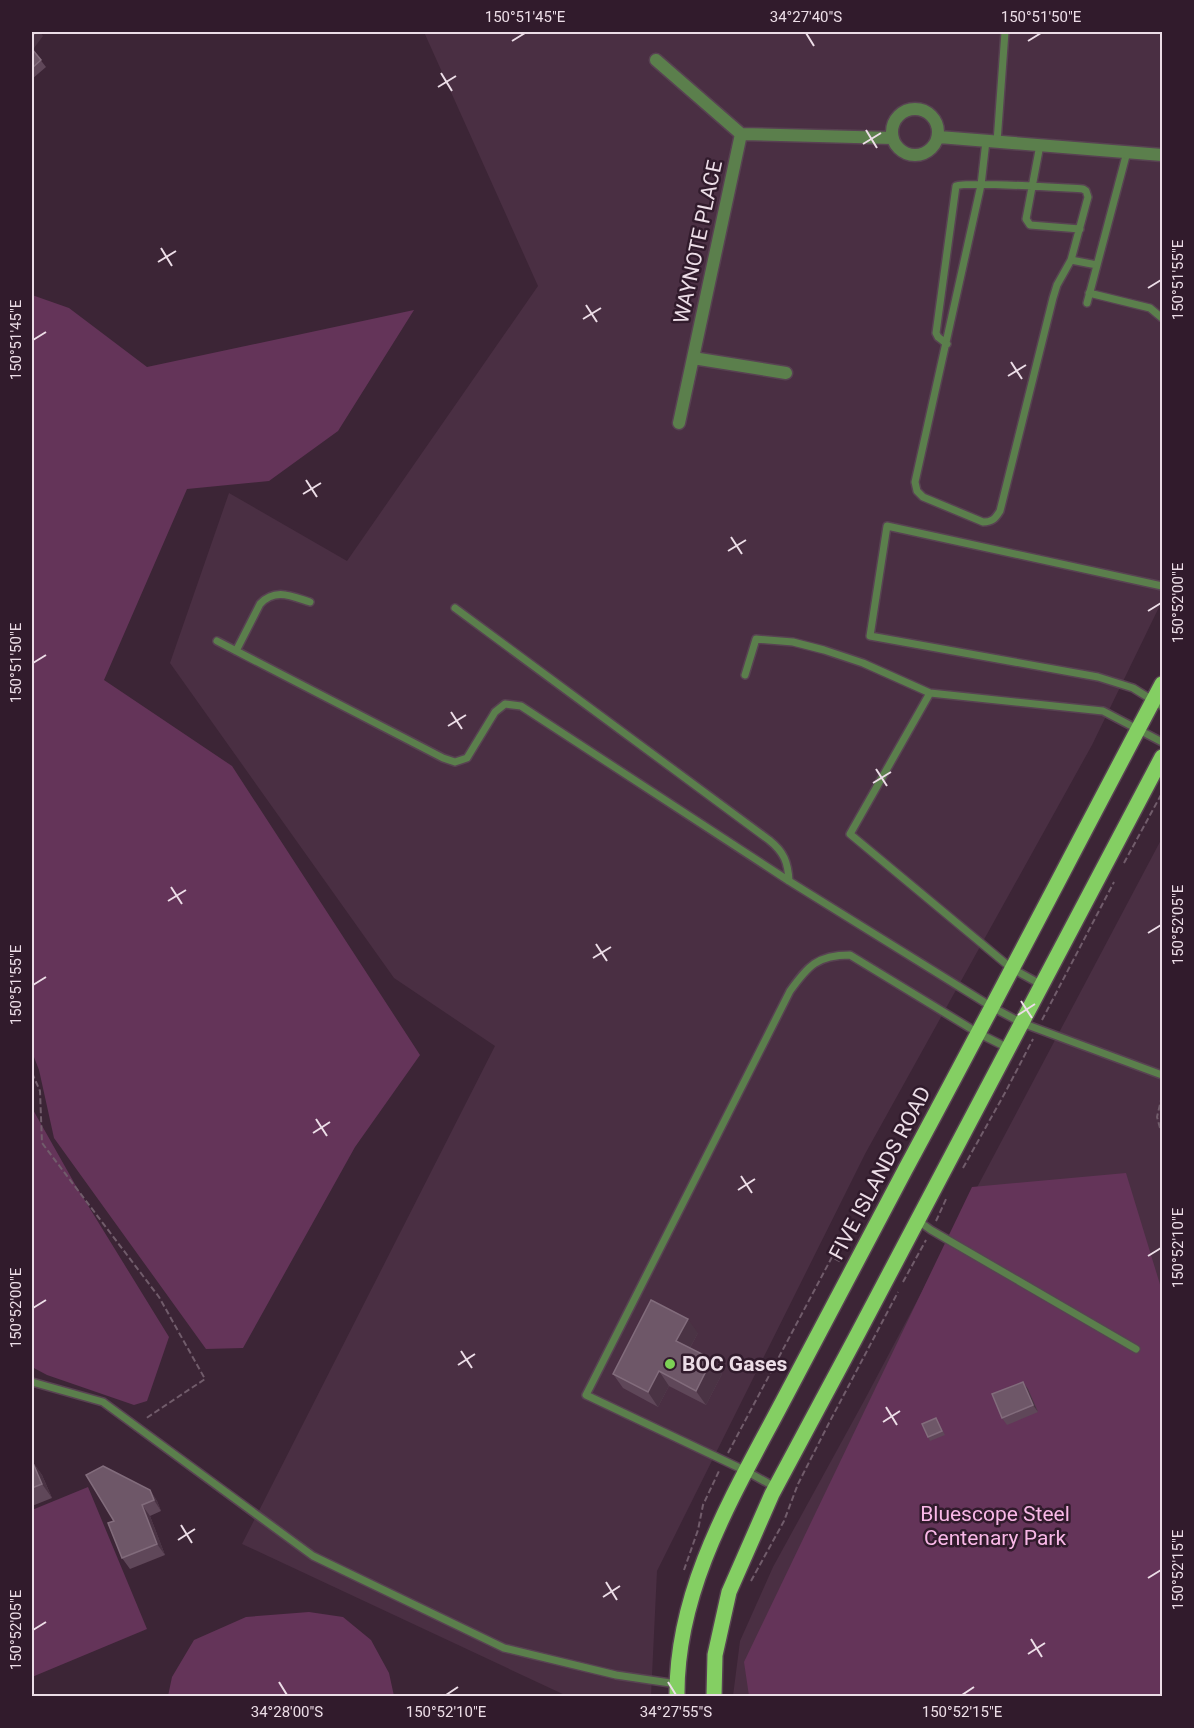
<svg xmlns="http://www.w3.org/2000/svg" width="1194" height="1728" viewBox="0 0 1194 1728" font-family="Roboto,sans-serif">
  <rect width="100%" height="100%" fill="#3c2536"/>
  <path fill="#4a2f43" d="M424,32H1162V601L1092,745L865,1154L657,1571L651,1696H567L242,1544L495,1046L394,978L170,663L229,493L347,561L538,286Z
    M1162,838V1696H733L740,1641L773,1567L864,1401Z"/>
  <path fill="#643459" d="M32,295L69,308L147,367L414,310L338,431L269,481L187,489L104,680L232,766L420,1055L355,1147L243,1348L206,1349L54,1138L39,1070L32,1052Z
    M32,1108L76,1186L169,1337L147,1401L134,1405L47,1375L32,1367Z
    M1126,1173L1162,1291V1696H749L744,1662L972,1187Z
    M88,1487L147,1629L32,1677V1510Z
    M309,1612L343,1617L371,1640L389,1673L394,1696H168L172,1677L194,1640L246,1617Z"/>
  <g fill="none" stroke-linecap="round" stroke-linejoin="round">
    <g stroke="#584252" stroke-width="10">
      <path id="lane" d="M997,142L1005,32
        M1040,145L1026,219L1030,225L1080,229
        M1071,260L1097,265
        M1089,293L1150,308L1162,318
        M1087,303L1127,152
        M947,344L938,337L936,333L956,186C967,181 1063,188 1083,189L1086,191L1088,197L1071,260L1057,285L1053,298L1000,511C995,519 992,522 983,522L923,497L917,491L915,482L981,185L986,141
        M1162,586L887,526L870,636L1098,677L1133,688L1162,706
        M455,608L769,840C784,852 788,862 789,881
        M217,641L443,758L455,762L467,758L495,712L505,704L521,706L789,881L992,1007L1022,1023L1162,1075
        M236,651L260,604C275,588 291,596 310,602
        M745,675L756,639L793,642L824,650L863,663L930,693
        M1042,985L1011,968L850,834L930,693L1103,711L1162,742
        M917,1220L931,1230L1136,1349
        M32,1382L103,1402L313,1556L504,1648L616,1675L677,1684
        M775,1487L746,1471L586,1395L790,991C808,966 817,955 850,955L978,1033L1008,1048"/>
    </g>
    <g stroke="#584252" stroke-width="15">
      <path id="street" d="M656,60L741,134
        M892 132a23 23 0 1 1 46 0a23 23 0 1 1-46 0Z
        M939,137L1162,155
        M693,358L786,373
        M679,423L741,134L892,138"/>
    </g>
    <g stroke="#584252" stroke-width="18">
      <path id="primary" d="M677,1696C676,1588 734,1494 783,1401C823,1324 864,1247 905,1170C992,1009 1076,846 1162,684
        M714,1696L715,1655L729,1592L772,1494L855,1339L1162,757"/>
    </g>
    <path stroke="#715c6b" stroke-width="2" stroke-dasharray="6 3" stroke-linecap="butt" d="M1124,863L1162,793
      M1042,1020L1114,882
      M32,1073L40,1091L42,1143L159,1297L205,1379L145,1419
      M1162,1096L1157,1117L1162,1135
      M963,1168L1006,1091L1033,1039
      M936,1221L947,1197
      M903,1282L926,1240
      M728,1453L832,1257L841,1262
      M684,1570L698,1530L703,1505L719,1471
      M751,1581L784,1521L798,1484L829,1423L898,1292"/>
    <use href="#lane" stroke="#5b7f4c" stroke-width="7"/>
    <use href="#street" stroke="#5b7f4c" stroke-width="12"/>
    <use href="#primary" stroke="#84cf63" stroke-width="15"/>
  </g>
  <path fill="#5f4759" d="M32,49L46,67L32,79Z
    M698,1333L690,1348L712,1359L722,1374L706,1405L669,1386L658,1407L623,1388L613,1374Z
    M1028,1389L1038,1412L1007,1425L1002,1418Z
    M936,1418L945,1435L930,1441L928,1437Z
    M32,1461L42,1475L52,1498L32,1506Z
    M150,1490L157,1501L161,1511L150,1516L165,1555L130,1569L122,1558L114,1521Z"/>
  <path fill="#4a3344" d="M35,32H40L43,36L34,48L32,45V37Z
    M688,1319L698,1333L686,1355L676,1341Z
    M712,1359L722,1374L706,1405L696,1391Z
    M659,1371L669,1386L658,1407L648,1392Z
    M1023,1382L1028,1389L1038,1412L1033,1405Z
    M32,1461L42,1475L52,1498L42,1484Z
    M150,1490L157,1501L161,1511L154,1500Z
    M142,1505L150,1516L165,1555L157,1544Z"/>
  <path fill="#6e5768" stroke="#826c7c" stroke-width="1.5" d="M32,32H35L32,37Z
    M32,49L41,60L32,68Z
    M651,1300L688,1319L676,1341L712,1359L696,1391L659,1371L648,1392L613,1374Z
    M1023,1382L1033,1405L1002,1418L992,1394Z
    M936,1418L942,1431L928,1437L922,1424Z
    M32,1461L42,1484L32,1488Z
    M103,1466L150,1490L154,1500L142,1505L157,1544L122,1558L108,1523L114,1521L86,1475Z"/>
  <path fill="none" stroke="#ecdde7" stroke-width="2" d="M806,33L814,46M512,41L525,33M1028,41L1041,33M441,73L452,91M438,87L456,76M866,130L877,148M863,144L881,133M161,248L172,266M158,262L176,251M1148,288L1161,280M586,305L597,322M583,319L601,308M33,340L46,332M1011,362L1022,379M1008,376L1026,365M306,480L317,497M303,494L321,483M731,537L742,554M728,551L746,540M1148,611L1161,603M33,663L46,655M451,712L462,729M448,726L466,715M876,769L887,786M873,783L891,772M171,887L182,904M168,901L186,890M1148,933L1161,925M596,944L607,961M593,958L611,947M33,985L46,977M1021,1001L1032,1018M1018,1015L1035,1004M316,1119L327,1136M313,1133L330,1122M741,1176L752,1193M738,1190L755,1179M1148,1256L1161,1248M33,1308L46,1300M461,1351L472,1368M458,1365L475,1354M886,1407L897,1425M883,1422L900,1411M181,1525L192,1543M178,1540L195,1529M1148,1578L1161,1570M606,1582L617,1600M603,1597L620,1586M33,1630L46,1622M1031,1639L1042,1657M1028,1654L1045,1643M279,1682L287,1695M668,1682L676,1695M446,1695L458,1687M962,1695L974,1687"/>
  <circle fill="#7cd155" stroke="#311b2c" stroke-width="2" cx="670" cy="1364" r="6"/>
  <g text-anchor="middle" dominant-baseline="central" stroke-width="5" stroke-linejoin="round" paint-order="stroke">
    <g font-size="21" fill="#ecdde7" stroke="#311b2c">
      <text transform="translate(698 242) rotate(-78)">WAYNOTE PLACE</text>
      <text transform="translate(880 1173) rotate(-62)">FIVE ISLANDS ROAD</text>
    </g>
    <g font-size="21" font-weight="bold" fill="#ecdde7" stroke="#311b2c" text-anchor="start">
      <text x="682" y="1364">BOC Gases</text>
    </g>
    <g font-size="21" fill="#f9b8e7" stroke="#311b2c">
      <text x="995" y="1514">Bluescope Steel<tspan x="995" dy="24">Centenary Park</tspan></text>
    </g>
  </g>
  <rect width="1194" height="1728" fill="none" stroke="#311b2c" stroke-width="66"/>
  <rect x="33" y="33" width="1128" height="1662" fill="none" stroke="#ecdde7" stroke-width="2"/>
  <g font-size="15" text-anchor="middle" fill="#ecdde7">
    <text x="525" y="22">150°51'45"E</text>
    <text x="806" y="22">34°27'40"S</text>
    <text x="1041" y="22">150°51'50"E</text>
    <text transform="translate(1178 280) rotate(-90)" y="5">150°51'55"E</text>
    <text transform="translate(16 340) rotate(-90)" y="5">150°51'45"E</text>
    <text transform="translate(1178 603) rotate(-90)" y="5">150°52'00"E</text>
    <text transform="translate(16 663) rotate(-90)" y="5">150°51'50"E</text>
    <text transform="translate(1178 925) rotate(-90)" y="5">150°52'05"E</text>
    <text transform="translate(16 985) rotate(-90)" y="5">150°51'55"E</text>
    <text transform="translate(1178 1248) rotate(-90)" y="5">150°52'10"E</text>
    <text transform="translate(16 1308) rotate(-90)" y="5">150°52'00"E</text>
    <text transform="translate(1178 1570) rotate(-90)" y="5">150°52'15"E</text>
    <text transform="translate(16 1630) rotate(-90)" y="5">150°52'05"E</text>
    <text x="287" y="1717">34°28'00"S</text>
    <text x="446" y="1717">150°52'10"E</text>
    <text x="676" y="1717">34°27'55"S</text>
    <text x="962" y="1717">150°52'15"E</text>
  </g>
</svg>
